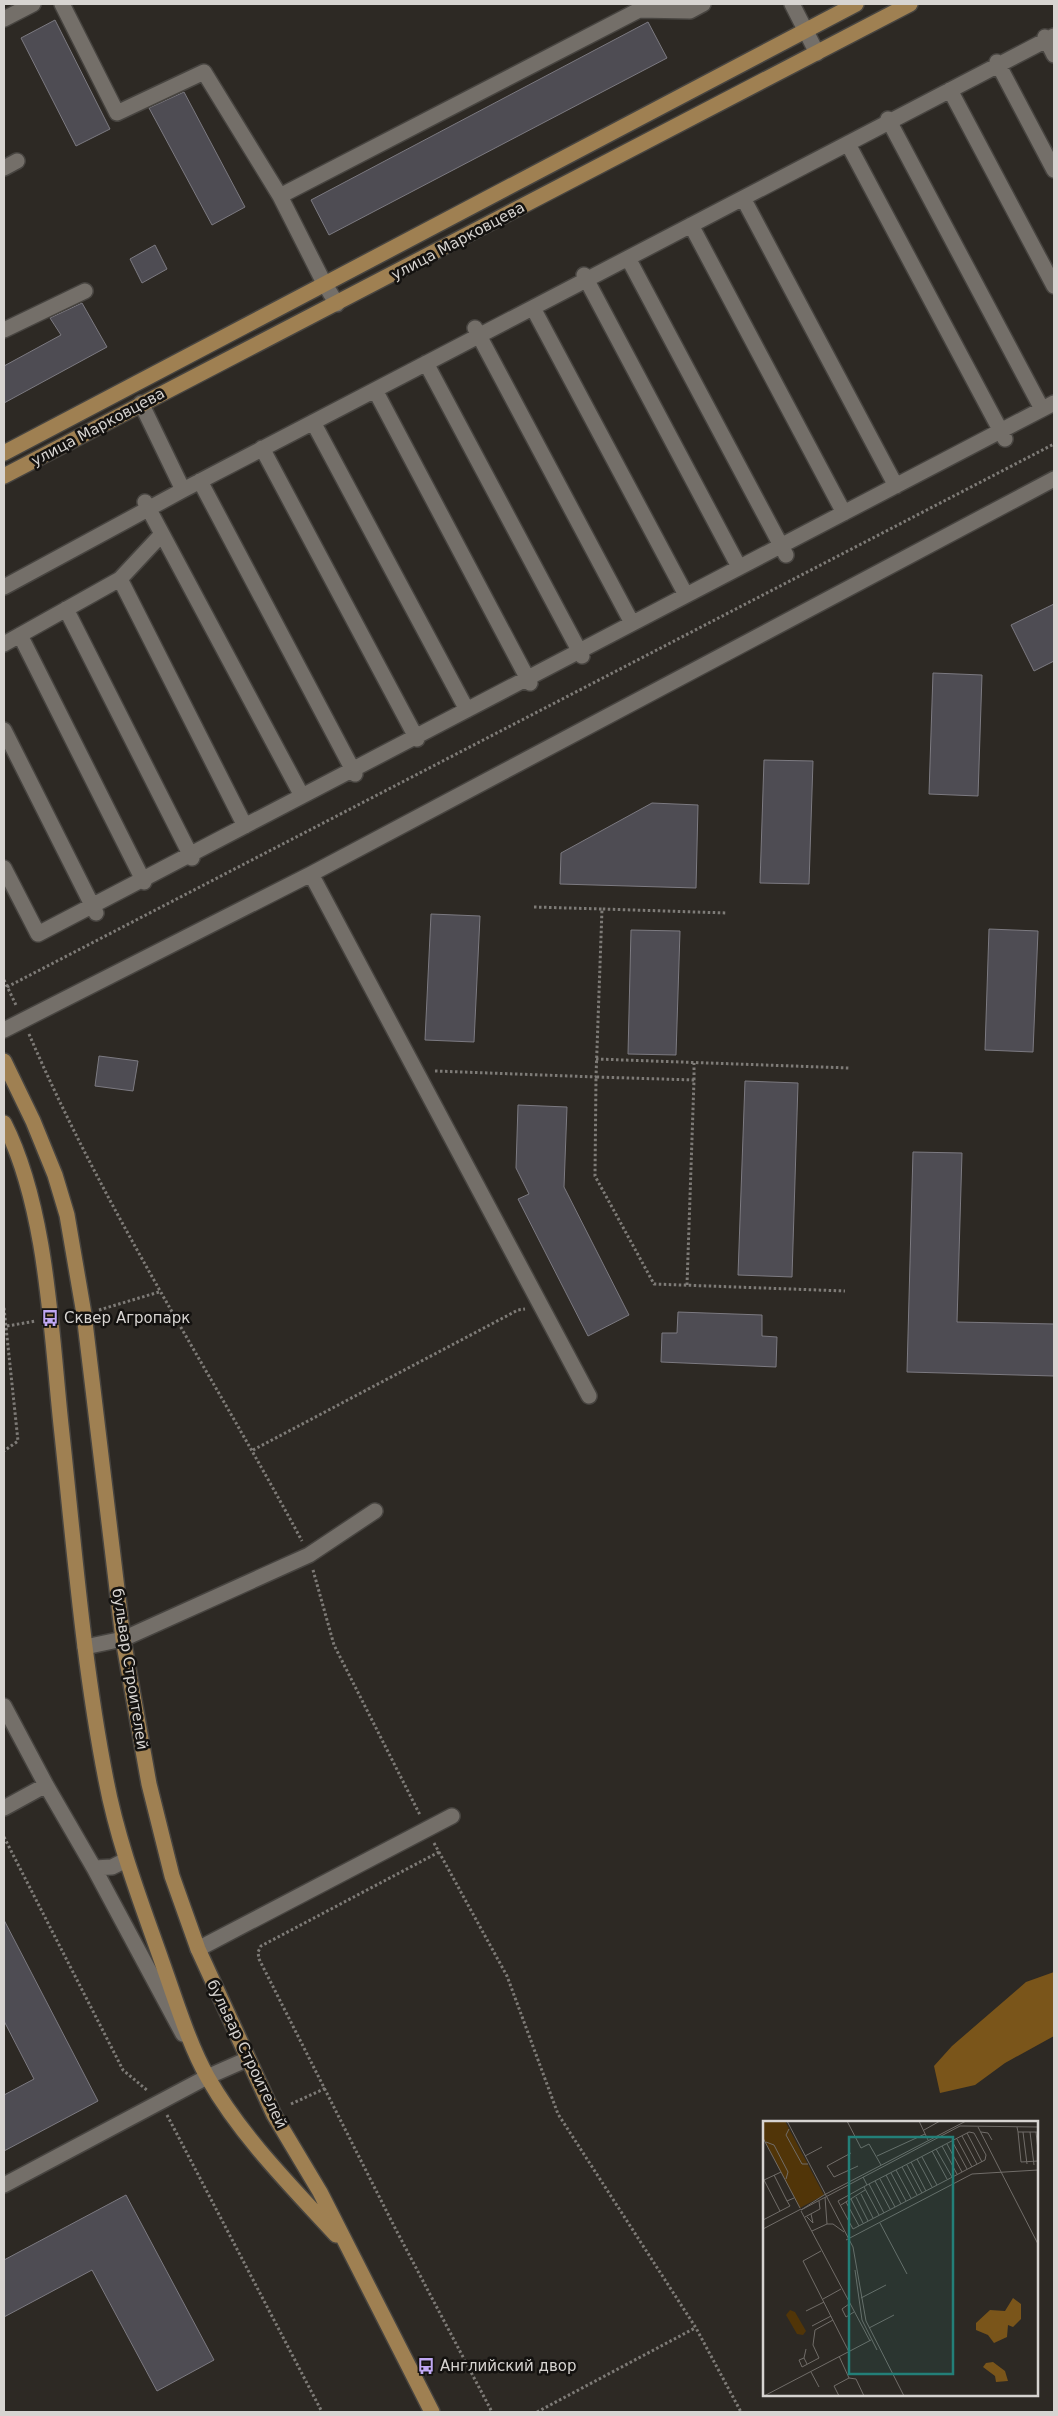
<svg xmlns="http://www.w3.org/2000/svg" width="1058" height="2416" viewBox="0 0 1058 2416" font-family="'DejaVu Sans',sans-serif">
  <rect width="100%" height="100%" fill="#2d2924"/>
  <path fill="#7a551a" d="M1054,1972V2036L1005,2063L975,2085L940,2093L934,2066L952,2046L1026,1982Z"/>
  <path fill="#4e4c53" stroke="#7c7a81" d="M55,20L110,129L76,146L21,38Z
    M648,22L667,58L329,235L311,200Z
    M184,92L245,207L212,225L149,108Z
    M155,245L167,269L142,283L130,259Z
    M82,303L107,347L4,403V366L61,335L50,318Z
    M1054,604V661L1034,671L1011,625Z
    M933,673L982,675L978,796L929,794Z
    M764,760L813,761L809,884L760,883Z
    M652,803L698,805L696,888L560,884L561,853Z
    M431,914L480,916L474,1042L425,1040Z
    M989,929L1038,931L1033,1052L985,1050Z
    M631,930L680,931L676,1055L628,1054Z
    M99,1056L138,1061L133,1091L95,1086Z
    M745,1081L798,1083L792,1277L738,1275Z
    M518,1105L567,1107L564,1187L629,1315L588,1336L518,1199L529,1194L516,1168Z
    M913,1152L962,1153L957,1322L1054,1324V1376L907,1372Z
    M678,1312L762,1315V1336L777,1337L776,1367L661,1362L662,1333H677Z
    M4,1920L98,2101L4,2151V2095L34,2079L4,2021Z
    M126,2195L214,2360L157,2391L92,2270L4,2317V2260Z"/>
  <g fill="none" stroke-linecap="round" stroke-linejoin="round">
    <g stroke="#474440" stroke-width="18">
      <path id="minor" d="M62,4L117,113L204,72L280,196L324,283L337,304
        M792,4L817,53
        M4,19L33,4
        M1045,37L1054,55
        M997,62L1054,170
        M950,90L1054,286
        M888,119L1042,409
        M848,144L1005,439
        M4,168L17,161
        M280,196L639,10L690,11L703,4
        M743,198L896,486
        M691,225L844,513
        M628,258L786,555
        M584,275L739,567
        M533,308L686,595
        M475,328L632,623
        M4,330L85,291
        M426,363L582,656
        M375,390L530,683
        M141,403L183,490
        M313,422L467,710
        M262,448L417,739
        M200,481L355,774
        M145,502L302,796
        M120,579L245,826
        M4,587L183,490L1054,36
        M66,609L192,858
        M20,635L144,882
        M4,644L120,579L162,534
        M4,730L96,913
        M4,868L38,934L1054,403
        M311,874L589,1396
        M4,1030L311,874L1054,479
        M85,1647L123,1639L309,1555L375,1511
        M4,1706L46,1785L94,1868L183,2034
        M4,1808L46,1785
        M94,1868L112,1867L126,1860
        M198,1949L452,1816
        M4,2185L207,2077L248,2059"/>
    </g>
    <g stroke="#474440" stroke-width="18">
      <path id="major" d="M4,453L856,4
        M4,476L910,4
        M4,1061L33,1121L55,1175L67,1215L84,1314L123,1639L149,1784L172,1876L198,1949L274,2115L320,2192L432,2412
        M4,1123C47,1208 51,1331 61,1425C74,1544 83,1663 106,1780C118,1843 141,1902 162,1962C175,1998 189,2045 208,2078C241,2136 291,2186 336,2235"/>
    </g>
    <path stroke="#7e7b77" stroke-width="3" stroke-dasharray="2.5 2.5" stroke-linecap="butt" d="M534,907L602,909
      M4,980L16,1005
      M7,987L1054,444
      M29,1034C105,1211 211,1372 302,1541
      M596,1059L849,1068
      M435,1071L596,1077L602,909L727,913
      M694,1080V1063
      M687,1285L694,1080L596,1077L595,1176L654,1284L845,1291
      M4,1308L18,1441L4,1451
      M99,1310L159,1292
      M7,1326L36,1321
      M253,1450L518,1310L525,1309
      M313,1570L334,1645L420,1815
      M4,1837L123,2070L148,2091
      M434,1843L507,1976L558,2114L696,2328L741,2412
      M439,1852L261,1946L258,1952L259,1959L394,2226L492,2412
      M291,2104L326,2088
      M167,2115L322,2412
      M537,2412L695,2328"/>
    <use href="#minor" stroke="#746f69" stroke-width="15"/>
    <use href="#major" stroke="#9f8052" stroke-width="15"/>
  </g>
  <defs>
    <g id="bus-bare" transform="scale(1.35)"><path d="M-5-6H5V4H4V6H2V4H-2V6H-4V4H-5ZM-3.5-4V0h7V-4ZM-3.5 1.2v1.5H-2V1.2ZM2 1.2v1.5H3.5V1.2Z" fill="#c0a8f3" stroke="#141210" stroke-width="2.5" paint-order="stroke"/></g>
  </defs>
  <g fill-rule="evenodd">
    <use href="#bus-bare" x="50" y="1318"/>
    <use href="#bus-bare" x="426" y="2366"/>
  </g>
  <g text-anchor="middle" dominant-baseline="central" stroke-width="5" stroke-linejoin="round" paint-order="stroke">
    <g font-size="15" fill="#d7d4d1" stroke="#141210">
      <text transform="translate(458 241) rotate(-28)">улица Марковцева</text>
      <text transform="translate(98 427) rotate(-28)">улица Марковцева</text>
      <text transform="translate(130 1669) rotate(81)">бульвар Строителей</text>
      <text transform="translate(247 2054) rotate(64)">бульвар Строителей</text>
    </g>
    <g font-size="15" fill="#d7d4d1" stroke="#141210" text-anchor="start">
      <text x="64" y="1318">Сквер Агропарк</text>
      <text x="440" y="2366">Английский двор</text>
    </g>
  </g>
  <g transform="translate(763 2121)">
    <rect width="275" height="275" fill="#2d2924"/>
    <path d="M0,0H22L61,74L37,87L0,17ZM27,189L32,191L43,210L40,214L34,213L23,194Z" fill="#513508"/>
    <path d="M250,177L258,183V198L250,206L245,204L244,216L231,222L225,214L213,209V202L227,189L242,190ZM230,241L242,250L245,260L233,261L232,255L220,246L223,242Z" fill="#7a551a"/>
    <path fill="none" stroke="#716d69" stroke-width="1" d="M24,0L90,126L103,200L141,275M84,0L98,27L106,23L118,44M156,0L165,19M203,0L61,74L38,89L197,5L275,6M215,6L275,123M254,6L255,11H275M26,8L23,14L39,43H45M161,9L177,0M218,11L225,12L229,19M255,11L258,41L275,40M260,11L264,43M267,11L271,44M273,11L275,29M204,12L219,41M199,15L214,43M0,17L37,87M194,18L209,46M189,20L204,48M3,21L11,24L25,51L23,58M184,23L199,51M179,25L194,53M173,28L189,56M169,30L184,58M88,32L64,45L71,56L95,45M42,35L59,26M114,35L162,13M159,36L174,64M154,38L169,66M148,41L163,70M144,44L159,72M139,46L154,74M133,49L148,77M128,52L143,80M11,54L24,80M123,54L138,83M100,56L104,64L206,11L211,12L223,34L222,39L90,108L75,80L104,64M117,58L132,86M1,59L17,90M1,59L18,51M112,60L127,88M106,63L121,92M101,66L116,94M98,73L110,97M93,76L105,100M88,78L100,102M83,81L96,105M78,84L102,69M38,90L107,220M42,96L57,88L56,80M44,96L50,102L48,93M0,99L27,85L24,80L31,77M117,102L144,153M64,103H70L81,111M0,108L38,88M49,110L64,103L62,76M83,119L209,53L275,49M58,130L40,140L86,231M92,149L99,199L114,229M98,177L123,164M60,178L78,168M86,183L79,188L83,196L91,191M43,190L61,181M49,205L68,195M106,207L131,194M43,228L41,237L44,243M76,235L86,257L93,258L101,275M41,237L36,239L39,246L56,237L50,224L52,209L70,199M48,251L56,266M1,275L108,219M76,275L71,265L86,257"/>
    <path fill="#237f78" fill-opacity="0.15" stroke="#237f78" stroke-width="2.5" d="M86,16H190V253H86Z"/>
    <rect width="275" height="275" fill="none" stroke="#d7d4d1" stroke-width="2.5"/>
  </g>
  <rect width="1058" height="2416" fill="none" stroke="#d7d4d1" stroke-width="10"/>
</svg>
